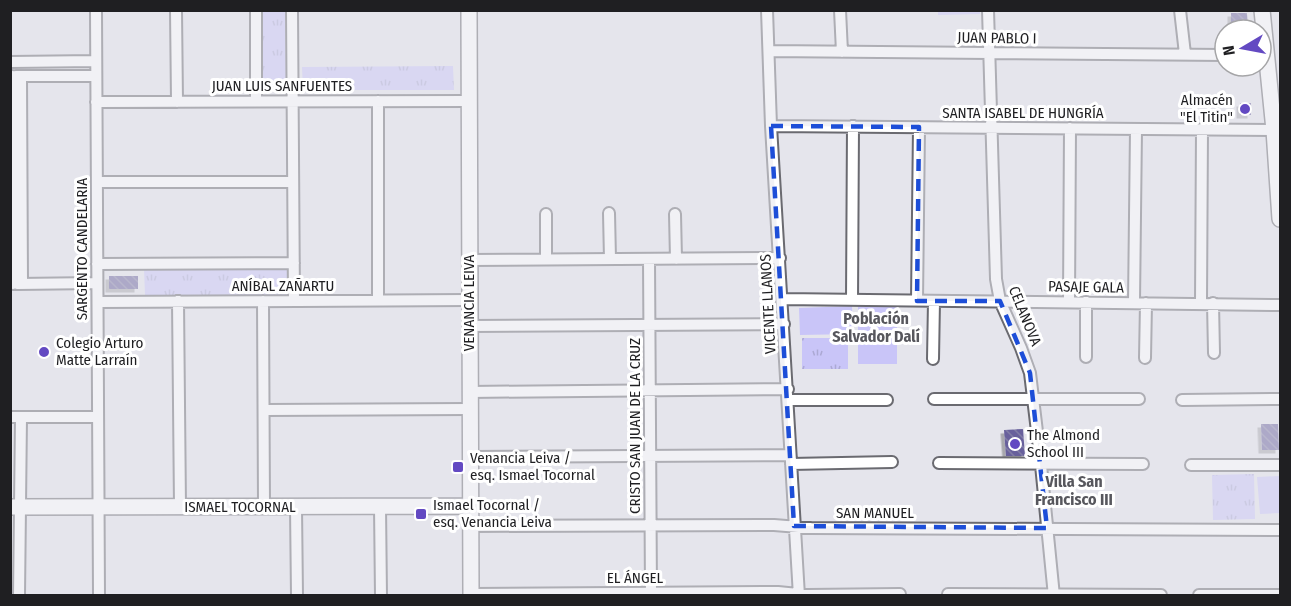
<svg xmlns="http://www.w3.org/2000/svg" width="1291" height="606" viewBox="0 0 1291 606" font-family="'Fira Sans Condensed',sans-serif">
  <defs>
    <pattern id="grass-tufts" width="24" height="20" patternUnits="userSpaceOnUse" patternTransform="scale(1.5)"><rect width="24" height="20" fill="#c9c5f8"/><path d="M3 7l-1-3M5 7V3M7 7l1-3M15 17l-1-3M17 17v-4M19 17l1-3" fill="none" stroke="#aca9d4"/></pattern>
    <pattern id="building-back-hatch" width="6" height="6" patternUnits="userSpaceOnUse" patternTransform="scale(1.5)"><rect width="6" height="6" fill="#68619c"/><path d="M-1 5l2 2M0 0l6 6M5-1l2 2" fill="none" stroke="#817ca6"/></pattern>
    <filter id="shadow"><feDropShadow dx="-3.5" dy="3.5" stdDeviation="0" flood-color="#0004"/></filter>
  </defs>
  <rect width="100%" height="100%" fill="#e5e5ec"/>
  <path fill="url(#grass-tufts)" d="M260,11H285L286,89L261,88Z
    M453,66L454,90H303L302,67Z
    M288,267L287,295H145L144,268Z
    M802,338H848V369H802Z
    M1254,474L1255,519L1213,520L1212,475Z"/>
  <path fill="#c9c5f8" d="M938,11H980V14L938,15Z
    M852,306L853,334L800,335L799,308Z
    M858,306H897V364H858Z
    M1280,476V513L1260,514L1257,477Z"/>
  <path fill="url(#building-back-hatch)" filter="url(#shadow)" d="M1231,13H1247L1248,30H1231Z
    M1240,103H1251V115H1240Z
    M109,276H138V289H109Z
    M1261,424H1278L1279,450H1262Z
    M1023,429L1025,456H1006L1004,430Z"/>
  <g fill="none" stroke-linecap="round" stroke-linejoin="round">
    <g stroke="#6a6a70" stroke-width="14">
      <path id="street" d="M96,10L99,596
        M176,10L177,102
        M256,10V101
        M292,10L294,301
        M767,10L771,126L799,596
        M840,10L842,52
        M988,10L996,279L1000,301L1021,348L1030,373L1041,465L1054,596
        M1180,10L1185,54
        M769,51L1225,55
        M10,62L96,61
        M12,76L13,284
        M16,76H96
        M21,76L22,284
        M378,101V301
        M96,102L469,101
        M771,126L1274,130
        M97,182H293
        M609,213L610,259
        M675,214L676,259
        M546,259V214
        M649,259L651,593
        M468,260L780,258
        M97,264L294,263
        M17,284L97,283
        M782,299L1280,305
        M852,300L853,126
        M178,301L180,507
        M263,301L264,507
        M917,301L919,127
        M98,302L469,300
        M1069,302L1070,128
        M1134,303L1136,129
        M1201,303L1202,129
        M1213,303L1214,353
        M469,326L784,324
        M1086,357V302
        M1145,358L1146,303
        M933,359L934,301
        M469,392L788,389
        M934,399H1139
        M788,400H887
        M1182,400L1280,399
        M264,410L470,409
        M10,417H98
        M470,457L790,455
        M939,463L1143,464
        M791,464L892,462
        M1191,465H1280
        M380,506L381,596
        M296,507L297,596
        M470,526L774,525L811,528L1280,530
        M471,594L778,592L808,595L900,594
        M948,594L1161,595
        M1199,595H1280
        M19,596L21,417"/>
    </g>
    <g stroke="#6a6a70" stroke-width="18">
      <path id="secondary" d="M469,10L471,596
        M1262,10L1274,130L1280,219
        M10,507L470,506"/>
    </g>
    <use href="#street" stroke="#fff" stroke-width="10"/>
    <use href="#secondary" stroke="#fff" stroke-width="15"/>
  </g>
  <path d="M0 0H1291V606H0ZM771,126L919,127L917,301H1000L1030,373L1047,528L794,526Z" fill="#e5e5ec" fill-opacity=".55" fill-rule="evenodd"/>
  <path fill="none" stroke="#1d4ed8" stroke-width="4.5" stroke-dasharray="12 8" stroke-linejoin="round" d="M771,126L919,127L917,301H1000L1030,373L1047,528L794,526Z"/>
  <g fill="#6349c2" stroke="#fff" stroke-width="2">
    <circle cx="1245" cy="109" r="6"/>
    <circle cx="44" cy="352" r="6"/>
    <circle cx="1015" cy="444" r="6"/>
    <rect x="452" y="461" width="12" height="12" rx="3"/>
    <rect x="415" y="508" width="12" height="12" rx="3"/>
  </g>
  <g text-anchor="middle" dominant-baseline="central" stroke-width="6" stroke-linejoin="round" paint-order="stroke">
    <g font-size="15" fill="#1f1f22" stroke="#fff">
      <text transform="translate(997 38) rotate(1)">JUAN PABLO I</text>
      <text x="282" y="86">JUAN LUIS SANFUENTES</text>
      <text x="1023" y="113">SANTA ISABEL DE HUNGRÍA</text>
      <text transform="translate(82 249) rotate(-90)">SARGENTO CANDELARIA</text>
      <text x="283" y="286">ANÍBAL ZAÑARTU</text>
      <text transform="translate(1086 287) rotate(1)">PASAJE GALA</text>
      <text transform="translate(469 303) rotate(-90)">VENANCIA LEIVA</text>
      <text transform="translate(768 304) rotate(-93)">VICENTE LLANOS</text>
      <text transform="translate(1025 316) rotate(68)">CELANOVA</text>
      <text transform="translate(635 426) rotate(-90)">CRISTO SAN JUAN DE LA CRUZ</text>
      <text x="240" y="507">ISMAEL TOCORNAL</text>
      <text x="875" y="513">SAN MANUEL</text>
      <text x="635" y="578">EL ÁNGEL</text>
    </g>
    <g font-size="15" fill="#1f1f22" stroke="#fff" text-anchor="start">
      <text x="1233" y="100" text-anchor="end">Almacén<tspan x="1233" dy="17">"El Titin"</tspan></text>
      <text x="56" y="343">Colegio Arturo<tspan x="56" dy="17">Matte Larraín</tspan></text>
      <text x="1027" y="435">The Almond<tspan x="1027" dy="17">School III</tspan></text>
      <text x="470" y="458">Venancia Leiva /<tspan x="470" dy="17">esq. Ismael Tocornal</tspan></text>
      <text x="433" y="505">Ismael Tocornal /<tspan x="433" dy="17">esq. Venancia Leiva</tspan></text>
    </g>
    <g font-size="16" font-weight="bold" fill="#57575d" stroke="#fff">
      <text x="876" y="318">Población<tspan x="876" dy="18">Salvador Dalí</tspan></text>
      <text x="1074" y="481">Villa San<tspan x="1074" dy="18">Francisco III</tspan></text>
    </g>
  </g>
  <rect width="1291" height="606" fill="none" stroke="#1f1f22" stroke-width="24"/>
  <g transform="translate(1243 48) rotate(260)"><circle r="28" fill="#ffffff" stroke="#a5a5a7" stroke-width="1.5"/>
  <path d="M0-4.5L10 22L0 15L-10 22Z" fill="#6349c2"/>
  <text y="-9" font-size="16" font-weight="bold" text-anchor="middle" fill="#1f1f22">N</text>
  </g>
</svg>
